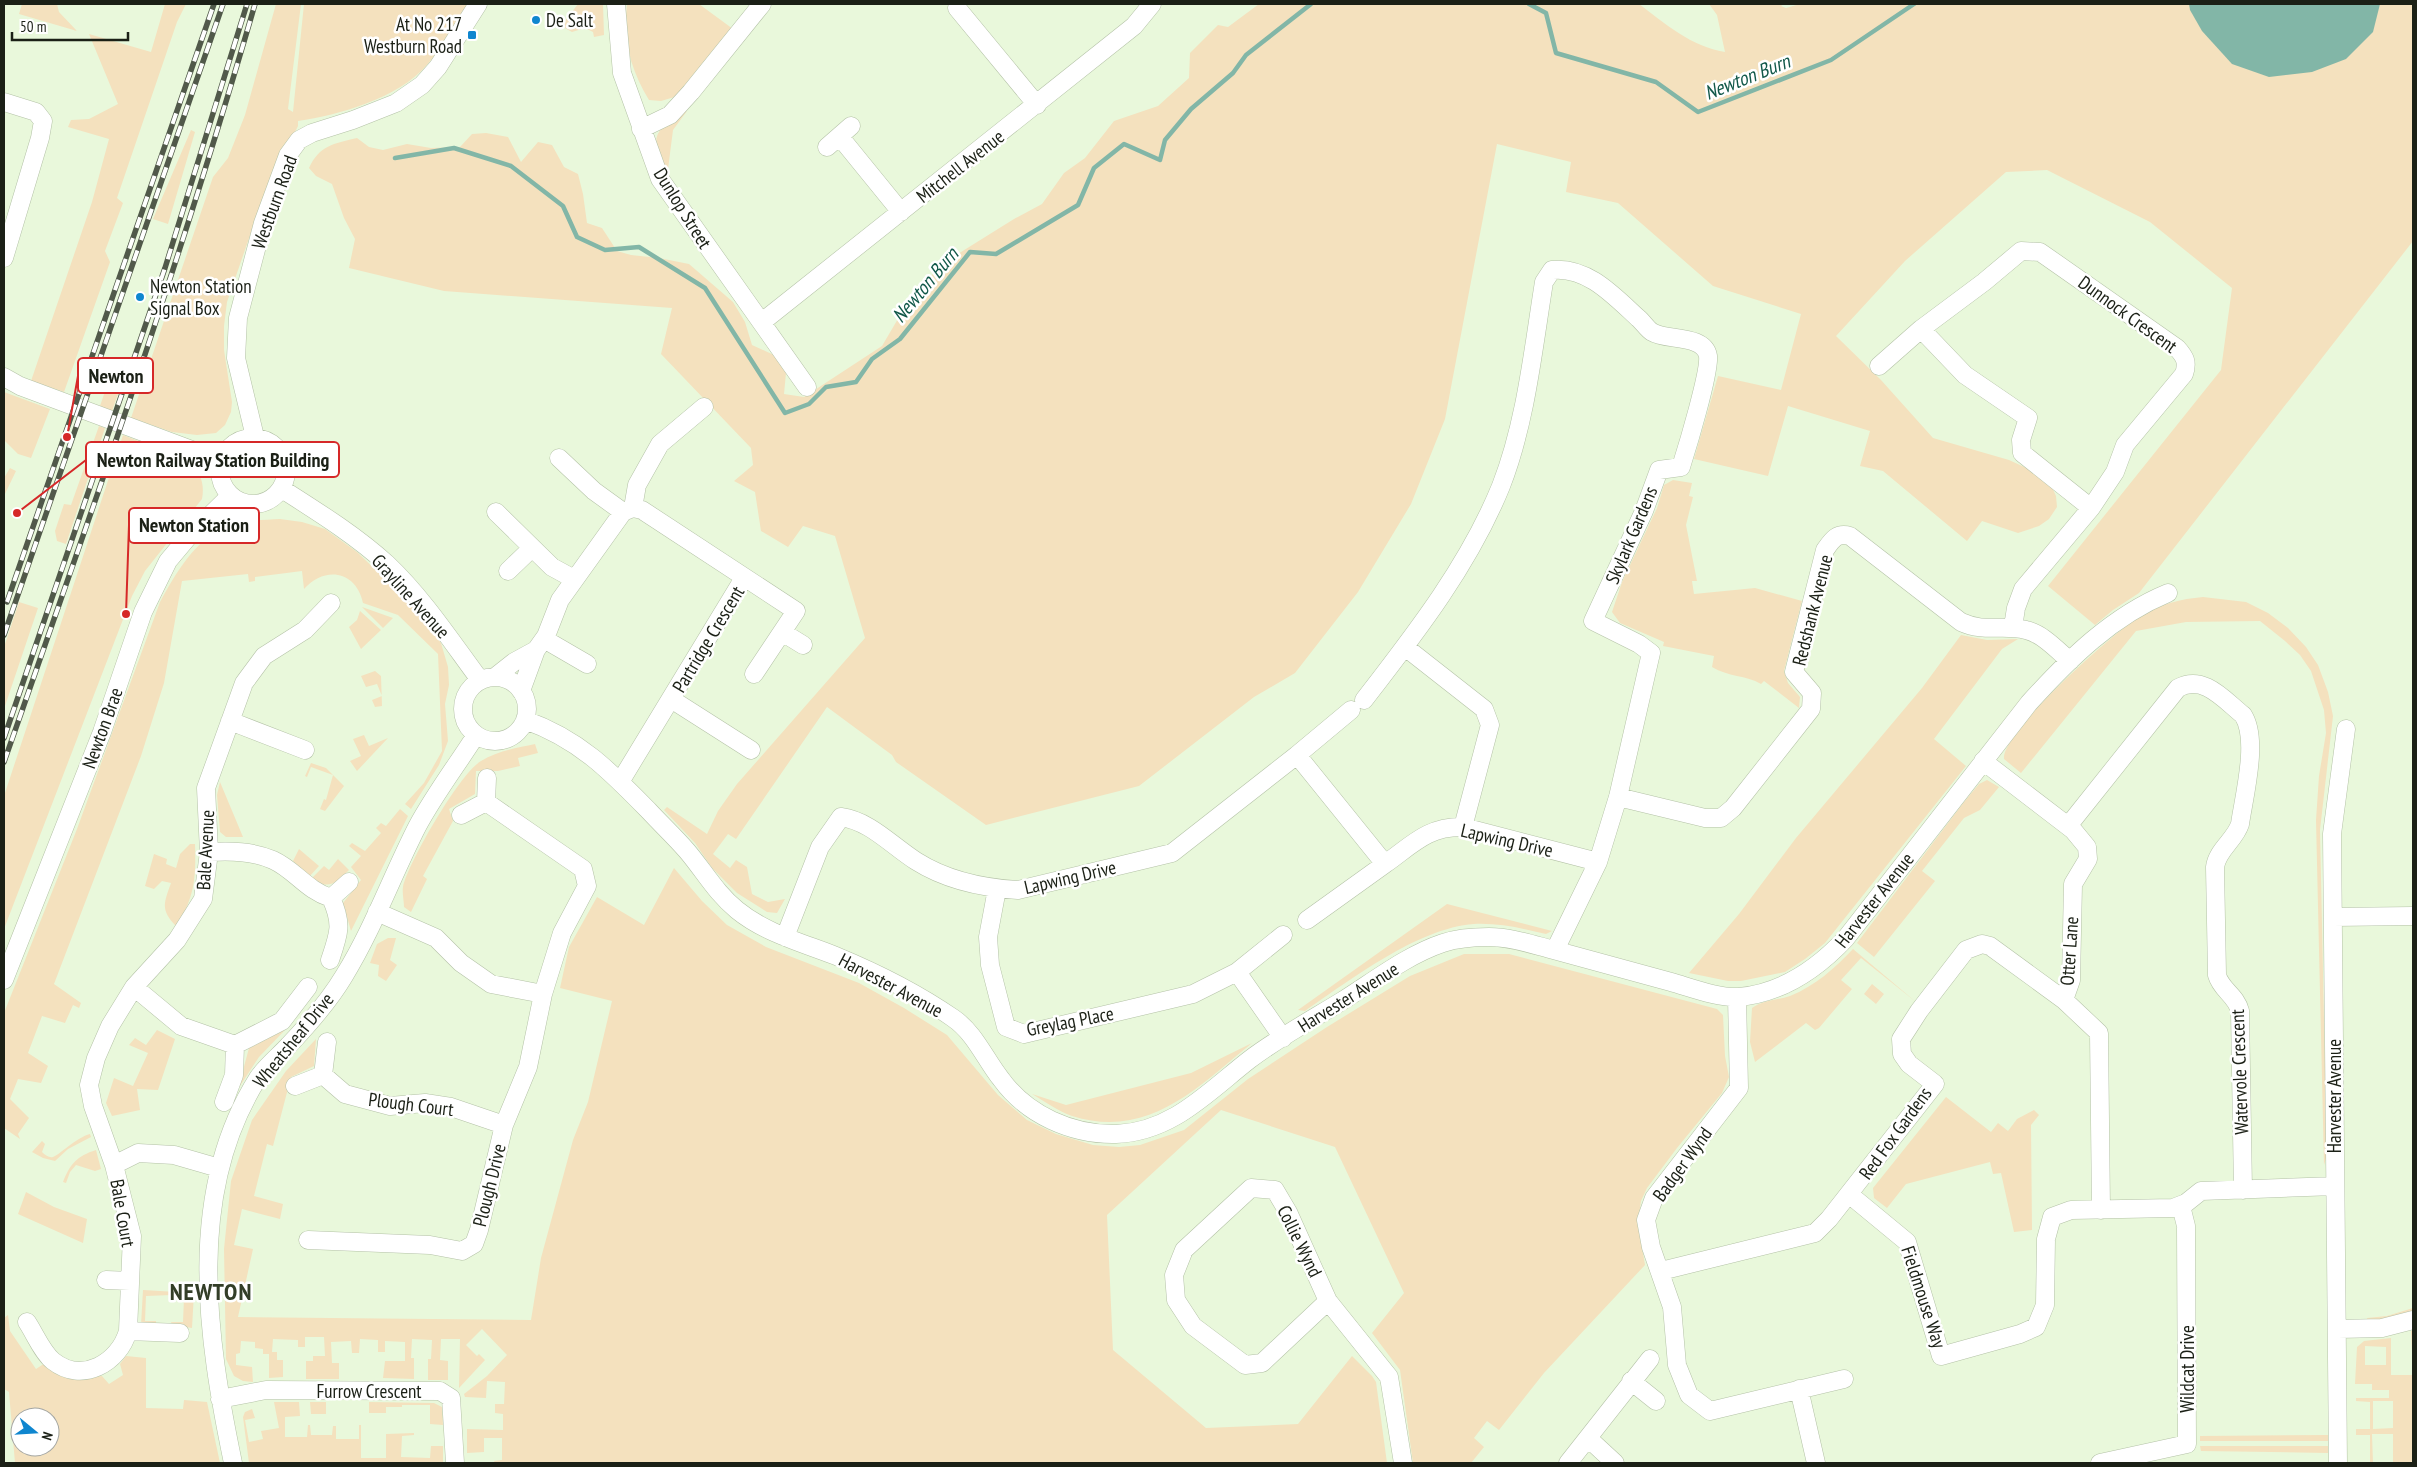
<svg xmlns="http://www.w3.org/2000/svg" width="2417" height="1467" viewBox="0 0 2417 1467" font-family="'PT Sans Narrow',sans-serif">
  <rect width="100%" height="100%" fill="#e9f8db"/>
  <path fill="#f4e1be" fill-rule="evenodd" d="M22,4H57L59,12L77,31L19,14Z
    M165,4H186L177,22L117,198L123,203L105,251L110,262L64,392L31,381L92,202L109,139L68,127L71,120L89,119L118,104L89,34L151,52Z
    M276,4H301L288,109L293,112L304,4H471C456,24 443,47 426,66C398,98 339,115 298,121V126L266,189L227,302L224,326V350L232,402L231,412L225,425L216,433L197,435L172,432L131,418L213,177L228,158L245,115Z
    M578,4H603L604,35L594,37L593,32L585,28L572,32L561,26Z
    M627,4H699L733,29L678,96L661,101L649,100C630,68 623,41 627,4Z
    M1259,4H1639C1664,23 1692,47 1725,52L1717,15L1709,4H1784L1781,6L1786,8L1800,4H2413V241L2139,593L2113,610L2095,625L2048,586L2221,370L2232,288L2150,222L2047,170L2006,172L1905,261L1836,336L1881,380L1933,438L2009,460L2033,471L2051,485L2056,496L2057,507L2049,519L2039,526L2018,533L1982,521L1967,541L1883,471L1860,466L1870,431L1788,406L1768,476L1694,459L1718,376L1781,390L1801,314L1713,286L1618,203L1566,192L1571,162L1497,144L1445,419L1411,504L1358,592L1295,673L1254,697L1139,786L986,825L896,762L892,755L827,707L736,839L728,834L713,854L730,868L736,860L747,867L752,894L768,902L785,899L777,913L767,912L737,893L712,868L695,843L664,810L667,807L707,834L718,811L737,784L865,638L835,536L803,526L788,547L761,531L755,492L734,481L753,465L751,448L661,354L672,308L444,291L349,268L355,239L344,218L332,184L316,176L309,168C320,145 333,144 357,138L369,147L383,150L407,144L431,148L460,147L472,134L486,133L508,137L521,162L538,142L552,145L564,167L578,174L583,194L587,223L602,228L617,251L631,255L659,258L689,264L733,302L745,322L752,345L774,355L786,373L784,394L804,397L882,346L902,312L927,279L953,257L1014,219L1042,204L1064,173L1085,158L1114,121L1158,106L1189,78L1190,53L1218,25L1228,27Z
    M687,111L673,130L667,177C653,137 647,134 687,111Z
    M191,130L195,132L168,224L153,219Z
    M115,362L128,366L112,411L100,406Z
    M4,392L50,409L31,458L18,454L4,440Z
    M99,426L105,428L66,544L57,541L55,531L64,504L71,505Z
    M123,435L189,461C200,472 205,483 202,499L145,571L132,596L4,929V796Z
    M10,468L16,471L4,496V478Z
    M1673,480L1692,483L1689,496L1693,497L1686,525L1697,581H1692L1694,594L1755,588L1802,601L1784,671L1788,683L1800,697L1799,708L1764,681L1761,684C1746,675 1728,677 1712,667L1714,656L1663,646L1664,642L1620,623L1612,612L1622,582L1657,508L1664,485Z
    M280,519L302,522L325,529L357,552L409,602L441,643L448,667L449,685L445,704L448,741L439,765L411,809L405,804L424,783L442,751L438,654L398,615L363,603C356,570 324,566 304,589L302,571L255,577V581L249,582L248,574L182,581L164,683L141,756L54,984L81,1003L79,1008L73,1005L65,1023L42,1016L28,1053L48,1066L41,1083L18,1079L10,1099L29,1118L18,1134L20,1139L4,1128V1013L77,829L160,602C176,573 194,541 226,526C240,520 264,520 280,519Z
    M2203,597L2246,602L2268,613L2288,628L2306,647L2318,665L2328,692L2333,716L2320,830L2326,1115L2327,1155L2324,1165L2316,820L2319,776L2326,733L2324,710L2311,671L2300,655L2285,641L2260,621L2186,622L2136,631L2021,773L2004,759C2001,732 2116,631 2141,615C2160,604 2181,599 2203,597Z
    M19,602L38,608L4,709V647Z
    M362,607L393,618L383,628Z
    M360,611L381,630L361,649L349,627L357,620Z
    M1961,635L1987,640L2018,639L2002,649L1934,739L1966,766L1825,943L1805,959L1785,972L1741,981H1728L1689,973L1739,914L1796,838L1922,688Z
    M375,671L381,676L382,706L375,707L372,700L382,696L377,684L366,687L361,676Z
    M364,735L369,746L388,738L357,771L350,761L361,756L353,739Z
    M535,744L538,753L518,758L520,766L498,771H476L475,794L449,809L453,821L423,876L427,879L411,912L404,907C404,901 402,893 403,887C408,863 460,773 481,761C497,751 517,748 535,744Z
    M311,763L326,768L344,786L325,811L320,809L324,799L326,800L333,775L311,767L307,777L305,776Z
    M1987,780L1999,787L1980,810L1964,818L1922,871L1935,881L1874,957L1857,943L1964,802L1979,784Z
    M220,782L243,837H226L220,832L217,795Z
    M400,809L408,816L351,931L343,903L361,880L351,867L361,856L349,846L352,843L365,851L381,833L376,828L381,823L386,826Z
    M190,844H195C196,877 195,898 176,926C160,910 164,903 171,883L162,881L154,889L145,886L154,854L167,859L166,864L176,868L180,854Z
    M299,849L319,866L309,877L293,861Z
    M338,859L349,870C336,883 328,891 312,878L324,866L329,870Z
    M674,868L702,901L727,925L766,947L859,983L904,1008L947,1035L998,1095L1027,1120L1056,1134L1093,1145L1119,1147L1140,1145L1184,1130L1248,1079L1327,1027L1410,976L1464,954H1509L1717,1009L1723,1015L1725,1056L1729,1077L1722,1093L1677,1148L1647,1188L1641,1201L1638,1223L1645,1265L1544,1373L1499,1430L1487,1421L1474,1438L1484,1447L1471,1463H1413L1400,1370L1372,1333L1404,1293L1335,1147L1221,1110L1107,1215L1113,1350L1206,1428L1298,1424L1352,1356L1372,1376L1376,1382L1387,1463H495L494,1461L502,1460V1438H484V1452L467,1453V1429L503,1430V1414L495,1413V1404H504L505,1382L487,1381L486,1398L465,1397L464,1394L487,1376L507,1355L482,1329L466,1345L477,1356L479,1354L485,1360L459,1388L460,1339H441L440,1360L448,1361V1380H428V1359H431L432,1340L412,1339L411,1358H414V1379L383,1378L385,1361H405V1342L385,1341V1352H378V1340L360,1339L359,1353H352L351,1341L331,1342L332,1363H339V1379H306V1361H313V1356H325L324,1337H305V1347H298V1340L273,1339L272,1352H277V1360H283V1377L269,1378V1354H263V1349L255,1348V1342L241,1341L240,1353L236,1354V1365L252,1367L253,1382L243,1381L234,1376L226,1359L224,1249L231,1181L252,1120L286,1071L316,1039L314,1066L291,1077L273,1146L267,1144L254,1196L283,1204L280,1219L242,1209L234,1245L253,1249L238,1317L531,1320L541,1258L573,1140L588,1102L612,1001L560,988L569,947L597,897L644,925Z
    M1447,904L1552,931L1546,934C1521,928 1499,923 1474,924C1418,928 1350,980 1305,1011L1298,1010Z
    M388,938H396L390,960L397,965L386,981L378,976L379,965L370,963L377,944Z
    M1853,949L1916,1002L1861,958L1841,980L1852,989L1819,1028L1815,1030L1806,1023L1755,1062L1750,1042L1752,1008C1763,1000 1778,1000 1790,996C1815,986 1835,968 1853,949Z
    M1872,984L1884,994L1876,1004L1864,994Z
    M157,1030L175,1039L158,1090L137,1089L140,1110L112,1116L106,1103L114,1078L133,1086L148,1053L129,1045L135,1038L146,1045Z
    M285,1030L259,1057L238,1089L249,1048Z
    M1252,1043C1198,1087 1149,1140 1072,1116C1058,1111 1044,1101 1032,1094L1066,1105L1191,1073Z
    M1946,1097L1991,1132L1998,1123L2008,1131L2017,1119L2034,1110L2039,1115L2031,1125L2032,1230L2014,1232L2001,1173L1993,1174L1990,1162L1906,1184L1887,1208L1874,1198L1873,1188Z
    M90,1134L91,1137L68,1149L55,1161L43,1158L32,1152L42,1141L45,1144L42,1152C45,1155 49,1158 53,1157C58,1156 77,1137 90,1134Z
    M96,1150L101,1169L95,1171L76,1165L70,1172L66,1183L63,1182C70,1164 77,1156 96,1150Z
    M26,1192L54,1207L87,1219L83,1243L18,1214Z
    M143,1290L194,1293L192,1328L172,1325L171,1322H183L184,1298L173,1297L172,1295L146,1296L145,1321H156V1323L141,1325Z
    M2413,1308V1313L2368,1323L2367,1318L2387,1316Z
    M8,1315L10,1331L36,1369L45,1363L88,1377L102,1376L109,1384L123,1375L120,1364L126,1356L146,1358V1408L183,1409L184,1400L207,1402L220,1463H15L9,1392L4,1389V1318ZM20,1417H50V1447H20Z
    M2411,1331H2413V1463H2355L2370,1462V1435H2356V1429H2370V1402L2356,1401V1398H2389V1390H2372V1384H2355L2357,1347L2364,1341L2391,1338V1375H2413ZM2365,1346L2386,1347V1365H2365ZM2373,1401H2393V1428L2373,1429ZM2372,1434H2393V1463H2373Z
    M274,1402H299L300,1416L285,1417V1437H307L308,1425H310L311,1435H332L333,1426H336V1439H359V1425H361V1458H386V1434L414,1433V1435L402,1436L401,1457L430,1458L431,1446H443V1463H249L243,1417L245,1412L252,1409L255,1418L245,1420L249,1442L263,1439L261,1431L279,1428Z
    M310,1402H326V1414H311Z
    M369,1402L434,1403L442,1407L443,1425L430,1424V1405H402V1407H386V1413H369Z
    M2328,1435V1441H2200V1436Z
    M2200,1446H2328V1453L2201,1451Z"/>
  <path fill="#82b6a7" d="M2189,4H2380L2373,32L2346,59L2312,72L2269,77L2232,64L2202,31L2190,10Z"/>
  <g fill="none" stroke-linecap="round" stroke-linejoin="round">
    <path stroke="#82b6a7" stroke-width="4.5" d="M1529,4L1546,13L1556,53L1656,82L1698,112L1831,60L1914,4
      M395,158L454,148L511,166L563,206L577,237L605,250L639,247L705,288L785,413L809,404L826,387L856,382L872,359L900,339L970,252L996,254L1078,205L1094,168L1124,144L1160,160L1165,140L1191,109L1233,73L1246,55L1311,4"/>
    <g stroke="#b4c2a7" stroke-width="19">
      <path id="minor" d="M616,4L622,73L660,179L807,387
        M957,8L1037,105
        M4,102L36,112L43,121L40,138L4,258
        M641,129L670,115L691,92L762,4
        M840,137L901,212
        M827,147L851,126
        M762,322L1134,26L1152,4
        M1879,366L1921,329
        M4,377L20,386L221,461
        M255,437L236,358L238,318L263,223L288,155L299,140L312,133L353,120L396,103L422,85L438,67L478,4
        M220 471a33 33 0 1 1 66 0a33 33 0 1 1-66 0Z
        M559,458L594,491L623,512
        M282,489C318,512 355,535 387,564C423,598 451,641 480,680
        M633,508L637,485L660,444L704,407
        M496,512L552,567L574,579
        M508,571L532,548
        M2013,627L2016,608L2023,589L2091,508L2115,472L2125,445L2184,374C2188,362 2185,357 2177,348L2040,252L2021,251L1984,282L1921,329L1965,375L2028,418L2021,440L2022,453L2091,508
        M782,632L803,645
        M544,639L587,664
        M1405,647L1484,709L1490,725L1463,827
        M495,677L514,662L536,650
        M463 709a32 32 0 1 1 64 0a32 32 0 1 1-64 0Z
        M521,691L536,650L546,636L560,600L623,512L633,508L642,510L796,611L754,674
        M671,699L751,750
        M1364,700C1415,634 1469,565 1501,486C1526,422 1533,350 1544,282L1552,270C1587,266 1614,296 1638,318C1643,322 1647,329 1652,332C1666,341 1704,334 1708,356C1710,372 1687,448 1681,467L1659,470L1644,511L1593,621L1639,644L1651,653L1618,797L1598,862L1555,950
        M525,720C579,739 610,771 649,811C661,824 675,837 687,851C704,871 716,893 737,910C765,933 803,943 836,956C877,973 917,993 953,1018C975,1033 985,1059 1001,1079C1027,1115 1072,1135 1116,1134C1172,1132 1208,1092 1249,1060C1278,1038 1311,1020 1342,1001C1374,981 1407,955 1443,943C1458,938 1474,937 1489,937C1510,937 1531,944 1550,949C1591,960 1631,971 1671,982C1692,988 1718,998 1739,997C1783,993 1818,968 1846,938L2029,703C2069,659 2112,616 2168,593
        M230,721L305,750
        M1297,755L1351,710
        M1983,761L2073,830L2087,847L2088,859L2073,884L2071,980L2064,1000L2099,1033L2101,1210
        M620,782L744,578
        M1618,797L1705,818H1721L1733,808L1811,709L1812,693L1794,672L1825,550C1832,540 1837,532 1850,536L1961,622C1985,633 2003,624 2026,630C2043,634 2057,650 2070,661
        M461,815L486,802L487,778
        M2068,826L2178,688C2204,674 2224,700 2243,715C2259,739 2244,796 2240,824C2235,840 2217,850 2215,867L2217,975C2221,990 2236,995 2240,1011L2243,1190
        M209,852C231,851 252,851 273,860C295,870 306,890 331,898
        M997,889L988,937L990,965L1006,1027L1024,1034L1193,994L1237,972L1283,935
        M377,912L436,938L461,963L491,984L543,994L562,933L587,886L583,869L486,802
        M2333,917L2413,916
        M1307,920L1385,864
        M785,937L820,847L841,817C870,821 891,845 916,861C946,880 983,888 1018,890L1172,853L1297,755L1385,864C1412,845 1428,826 1463,827L1598,862
        M330,960C339,934 343,924 331,898L349,882
        M1237,972L1283,1038
        M4,980L102,732L143,612L168,561L189,536L230,496
        M134,987L181,1026L235,1045
        M1737,997L1739,1088L1654,1198L1646,1220L1651,1247L1672,1307L1677,1365L1689,1395L1710,1411L1844,1379
        M323,1075L345,1094L390,1106L425,1103L451,1107L504,1125
        M295,1086L323,1075L327,1042
        M224,1102L234,1075L235,1045L282,1021L308,987
        M114,1165L93,1106L89,1085L96,1058L110,1026L134,987L177,940L203,899L209,852L206,788L244,683L264,656L305,630L331,603
        M1850,1195L1907,1242L1941,1356L2020,1334L2036,1327L2045,1305L2046,1239L2052,1217L2071,1210L2173,1208L2186,1203L2201,1191L2335,1186
        M308,1240L430,1245L462,1251L474,1244L479,1230L504,1125L528,1067L543,994
        M1661,1271L1815,1233L1829,1219L1935,1084L1909,1064L1902,1054L1901,1039L1919,1011L1966,950L1982,944L1990,946L2064,1000
        M106,1280L130,1281
        M1328,1301L1262,1363L1245,1365L1193,1326L1176,1300L1174,1275L1184,1250L1251,1188L1275,1190L1288,1212L1328,1301L1389,1377L1403,1463
        M27,1322C35,1334 42,1352 53,1361C82,1384 119,1363 128,1331L132,1236L114,1165L138,1153L174,1155L219,1168
        M2338,1329L2382,1328L2413,1320
        M128,1331L180,1333
        M1631,1381L1656,1401
        M1799,1389L1816,1463
        M220,1399L266,1390L440,1391L451,1398L455,1463
        M1589,1439L1615,1463
        M233,1463C207,1338 185,1193 258,1078C266,1066 279,1056 289,1045C309,1024 329,1001 344,976C373,929 392,876 417,827C434,795 457,765 476,735
        M1568,1463L1650,1359
        M2100,1463L2187,1444L2186,1226L2181,1206
        M2338,1463L2332,834L2346,729"/>
    </g>
    <use href="#minor" stroke="#fff" stroke-width="18"/>
    <g stroke="#51594a" stroke-width="5.5">
      <path id="rail" d="M7,602L214,4
        M4,635L223,4
        M4,738L165,268L247,4
        M4,762C92,511 181,260 255,4"/>
    </g>
    <use href="#rail" stroke="#fff" stroke-width="4" stroke-dasharray="11" stroke-linecap="butt"/>
  </g>
  <g fill="#0f86cf" stroke="#fff" stroke-width="2">
    <circle cx="536" cy="20" r="5"/>
    <rect x="467" y="30" width="10" height="10" rx="2.5"/>
    <circle cx="140" cy="297" r="5"/>
  </g>
  <g text-anchor="middle" dominant-baseline="central" stroke-width="5" stroke-linejoin="round" paint-order="stroke">
    <g font-size="19" fill="#1b2016" stroke="#fff" text-anchor="start">
      <text x="546" y="20">De Salt</text>
      <text x="462" y="24" text-anchor="end">At No 217<tspan x="462" dy="22">Westburn Road</tspan></text>
      <text x="150" y="286">Newton Station<tspan x="150" dy="22">Signal Box</tspan></text>
    </g>
    <g font-size="19" fill="#1b2016" stroke="#fff">
      <text transform="translate(960 166) rotate(-38)">Mitchell Avenue</text>
      <text transform="translate(274 202) rotate(-70)">Westburn Road</text>
      <text transform="translate(683 208) rotate(58)">Dunlop Street</text>
      <text transform="translate(2128 314) rotate(36)">Dunnock Crescent</text>
      <text transform="translate(1631 535) rotate(-67)">Skylark Gardens</text>
      <text transform="translate(411 596) rotate(48)">Grayline Avenue</text>
      <text transform="translate(1812 610) rotate(-76)">Redshank Avenue</text>
      <text transform="translate(708 639) rotate(-59)">Partridge Crescent</text>
      <text transform="translate(102 728) rotate(-70)">Newton Brae</text>
      <text transform="translate(1507 840) rotate(13)">Lapwing Drive</text>
      <text transform="translate(205 850) rotate(-87)">Bale Avenue</text>
      <text transform="translate(1070 877) rotate(-13)">Lapwing Drive</text>
      <text transform="translate(1874 900) rotate(-52)">Harvester Avenue</text>
      <text transform="translate(2069 951) rotate(-86)">Otter Lane</text>
      <text transform="translate(891 985) rotate(28)">Harvester Avenue</text>
      <text transform="translate(1348 997) rotate(-32)">Harvester Avenue</text>
      <text transform="translate(1070 1021) rotate(-11)">Greylag Place</text>
      <text transform="translate(293 1040) rotate(-51)">Wheatsheaf Drive</text>
      <text transform="translate(2239 1072) rotate(-92)">Watervole Crescent</text>
      <text transform="translate(2334 1096) rotate(-90)">Harvester Avenue</text>
      <text transform="translate(411 1104) rotate(7)">Plough Court</text>
      <text transform="translate(1895 1133) rotate(-54)">Red Fox Gardens</text>
      <text transform="translate(1682 1164) rotate(-54)">Badger Wynd</text>
      <text transform="translate(489 1185) rotate(-76)">Plough Drive</text>
      <text transform="translate(123 1213) rotate(80)">Bale Court</text>
      <text transform="translate(1300 1241) rotate(64)">Collie Wynd</text>
      <text transform="translate(1924 1297) rotate(72)">Fieldmouse Way</text>
      <text transform="translate(2187 1369) rotate(-90)">Wildcat Drive</text>
      <text x="369" y="1391">Furrow Crescent</text>
    </g>
    <g font-size="20" font-style="italic" fill="#115849" stroke="#fff">
      <text transform="translate(1747 77) rotate(-22)">Newton Burn</text>
      <text transform="translate(925 285) rotate(-50)">Newton Burn</text>
    </g>
    <g font-size="24" font-weight="bold" letter-spacing="1" fill="#333e27" stroke="#fff">
      <text x="211" y="1291">NEWTON</text>
    </g>
  </g>
  <path fill="none" stroke="#d62828" stroke-width="2" d="M67 437L78 376M17 513L86 460M126 614L129 525"/>
  <g fill="#d62828" stroke="#fff" stroke-width="2">
    <circle cx="67" cy="437" r="5"/>
    <circle cx="17" cy="513" r="5"/>
    <circle cx="126" cy="614" r="5"/>
  </g>
  <g fill="#fff" stroke="#d62828" stroke-width="2">
    <rect x="78" y="358" width="75" height="35" rx="5"/>
    <rect x="86" y="442" width="253" height="35" rx="5"/>
    <rect x="129" y="508" width="130" height="35" rx="5"/>
  </g>
  <g font-size="20" text-anchor="middle" font-weight="bold" fill="#1b2016">
    <text x="116" y="383">Newton</text>
    <text x="213" y="467">Newton Railway Station Building</text>
    <text x="194" y="532">Newton Station</text>
  </g>
  <rect width="2417" height="1467" fill="none" stroke="#1b2016" stroke-width="10"/>
  <g transform="translate(35 1432) rotate(108)"><circle r="24" fill="#ffffff" stroke="#a4a6a2"/>
  <path d="M0-4L9 19L0 12L-9 19Z" fill="#0f86cf"/>
  <text y="-8" font-size="14" font-weight="bold" text-anchor="middle" fill="#1b2016">N</text>
  </g>
  <path d="M12 32v8h116v-8" fill="none" stroke="#1b2016" stroke-width="2.5"/>
  <text x="20" y="32" font-size="15" fill="#1b2016" stroke="#ffffff" stroke-width="4" paint-order="stroke">50 m</text>
</svg>
